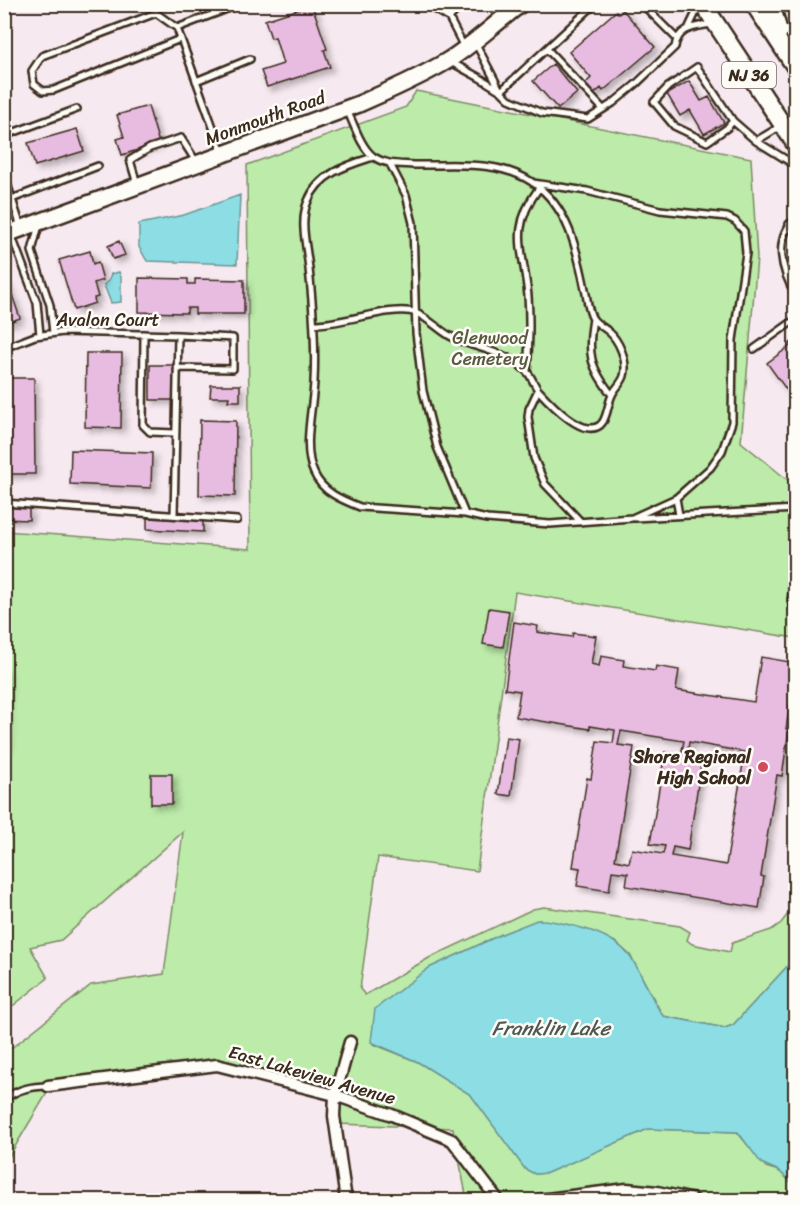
<svg xmlns="http://www.w3.org/2000/svg" width="800" height="1205" viewBox="0 0 800 1205" font-family="Sriracha,sans-serif">
  <defs>
    <filter id="shadow"><feDropShadow dx="4" dy="4" stdDeviation="3" flood-color="#0004"/></filter>
  </defs>
  <rect width="100%" height="100%" fill="#f7e9f0"/>
  <filter id="ink" filterUnits="userSpaceOnUse"><feTurbulence type="fractalNoise" baseFrequency=".0167" numOctaves="2"/><feDisplacementMap in="SourceGraphic" scale="12" xChannelSelector="R" yChannelSelector="G"/><feConvolveMatrix kernelMatrix="1 2 1 2 8 2 1 2 1" color-interpolation-filters="sRGB"/></filter>
  <g filter="url(#ink)">
    <path fill="#bcebaa" stroke="#7c8a64" stroke-width="1.5" d="M416,91L751,158L757,258L741,442L795,486V638L515,592L477,871L378,857L360,989L365,995L429,958L533,909L544,907L680,926L690,932L687,940L692,944L730,952L732,943L771,930L781,923L795,905V958L733,1025L725,1028L663,1016L630,955L615,942L588,930L539,920L502,934L429,968L373,1044L418,1062L471,1095L525,1169L535,1174L547,1173L648,1129L737,1132L766,1167L779,1171L795,1186V1200H686L651,1192L560,1200H467L453,1128L336,1124L335,1097L225,1069L50,1088L7,1160H5V1053L91,985L164,974L183,832L61,940L30,947L48,978L5,1012V531L250,549L247,165L406,107Z"/>
    <path fill="#8cdee4" stroke="#6c9695" stroke-width="1.5" d="M240,195L237,264L147,261L139,247V224L184,215Z
      M119,272L121,277V302L111,303L104,285L109,280L111,274Z
      M537,920C551,919 565,924 578,927C640,943 633,970 663,1016L725,1028L733,1025L795,958V1186L779,1171L761,1163L738,1132L648,1129L547,1173L535,1174L525,1169L471,1095L418,1062L371,1042L375,1009L429,968L502,934Z"/>
    <path fill="#e8bce1" stroke="#3b2a1e" stroke-width="1.5" fill-rule="evenodd" filter="url(#shadow)" d="M312,5L327,49L324,50L330,67L267,87L261,71L283,64L275,37L271,38L265,20Z
      M623,10L655,47L603,91L601,88L594,94L585,84L591,78L569,52L616,11L619,14Z
      M553,64L577,93L558,109L533,81Z
      M689,81L701,101L709,97L724,123L704,134L690,110L680,116L667,94Z
      M148,106L159,143L122,155L117,139L124,137L117,115Z
      M77,129L84,151L35,166L28,143Z
      M119,241L125,255L113,259L108,246Z
      M90,251L93,264L98,262L103,280L94,283L98,297L94,298L95,303L74,310L59,260Z
      M139,278L188,279V284H195V279L244,280V314H195V308H187V313L139,312Z
      M8,283L20,318L4,324V285Z
      M796,339V403L767,363L790,346L789,344Z
      M86,353H122L121,428L85,427Z
      M150,365H174L173,400H150Z
      M4,378H34L35,474H4Z
      M211,385H240V401H228L229,397H210Z
      M200,420L236,421L235,496L199,495Z
      M71,450L152,453L151,488L70,484Z
      M4,507L29,508V520L4,519Z
      M147,518L203,520V532L147,529Z
      M489,608L509,611L503,647L483,644Z
      M514,622L538,626L537,632L572,637L573,633L596,636L591,664L599,666L601,656L624,660L623,666L655,671L656,666L679,670L676,690L754,702L761,657L796,663L786,729H789L782,776L777,775L761,876L764,877L759,908L626,886L628,873L612,871L609,891L577,886L580,868L573,867L587,778L591,779L597,741L613,743L615,730L590,726V729L516,717L520,691L505,689ZM621,731L684,741L681,755L665,752L650,844L665,846L663,854L632,849L629,863L615,860L634,747L618,745ZM689,742L745,752L726,865L671,856L673,847L688,850L702,758L687,756Z
      M4,667H6L7,746L4,747Z
      M506,737L519,739L511,796L498,794Z
      M151,774H172V804H151Z"/>
    <g fill="none" stroke-linecap="round" stroke-linejoin="round">
      <g stroke="#3b2a1e" stroke-width="10">
        <path id="service" d="M425,4L449,18
          M463,4L449,18L464,47
          M642,4L677,39
          M689,27L700,4
          M177,28L156,13L42,56L32,71L34,84L43,91L54,90L180,39
          M779,28L796,29
          M475,42L500,90
          M547,49L603,109
          M449,61L480,78L501,91L509,99L542,113L588,119L613,103L635,85L675,47C678,27 695,27 711,24
          M196,81L250,59
          M501,91L595,4
          M4,100L9,111L4,122
          M733,121L727,128L707,142L674,126L654,102L668,87L697,67L733,121L756,141L790,162H796
          M4,136L77,109
          M756,141L781,126
          M222,152L177,28L240,4
          M373,157C348,165 319,173 308,201C299,222 307,247 309,269C313,306 316,345 314,382C313,409 302,448 314,473C322,492 342,500 360,507L465,514
          M390,164L406,195L413,223L416,333L423,391L437,447L465,514L487,519L550,524L632,518L676,498L710,468L722,451L732,422L733,340L746,253L744,231L735,221L727,217L660,210L587,191L533,183
          M4,174L21,227
          M137,184L130,160L150,148L181,138L197,163
          M4,202L98,166
          M796,218C773,239 781,271 796,295
          M789,224L796,233
          M39,225L32,251L50,305L53,333
          M11,234L37,303L40,335
          M593,319C587,354 590,367 612,395
          M314,324C340,325 395,304 416,313C428,318 439,330 450,336C474,349 504,350 524,369C532,375 533,384 539,391C550,403 573,427 589,428C608,430 606,407 612,395C615,388 622,383 624,376C628,361 619,340 608,331C603,327 597,324 593,319C588,312 587,297 585,289C577,249 568,206 532,182C497,159 453,166 413,165C400,164 386,165 374,157C361,148 354,124 347,110
          M144,334L143,425L150,432L175,433
          M4,348L35,336L63,332L178,335L174,515
          M754,349L796,319
          M177,368L233,369V338L178,335
          M527,371C529,346 530,321 528,296C524,250 508,230 539,188
          M538,390L529,409L528,417L534,458L545,484L581,522
          M676,498L679,515
          M4,503L237,520
          M635,518L796,509
          M796,568L791,600L796,614
          M4,1099C19,1089 31,1086 48,1086"/>
      </g>
      <g stroke="#3b2a1e" stroke-width="15">
        <path id="minor" d="M48,1086L217,1065L335,1095L392,1115L452,1140L498,1200
          M346,1200L334,1116L335,1095L350,1042
          M539,1200L627,1189L657,1192L694,1200"/>
      </g>
      <g stroke="#3b2a1e" stroke-width="20">
        <path id="secondary" d="M4,235L359,104C388,91 419,78 447,61C473,45 495,23 521,4"/>
      </g>
      <g stroke="#3b2a1e" stroke-width="21">
        <path id="trunk" d="M703,4L796,145
          M754,4L796,68
          M771,4L779,32
          M507,14L511,4"/>
      </g>
      <use href="#service" stroke="#fdfcf7" stroke-width="5"/>
      <use href="#minor" stroke="#fdfcf7" stroke-width="10"/>
      <use href="#secondary" stroke="#fdfcf7" stroke-width="15"/>
      <use href="#trunk" stroke="#fdfcf7" stroke-width="16"/>
    </g>
  </g>
  <circle fill="#d1495b" stroke="#fdfcf7" stroke-width="2" cx="763" cy="767" r="6"/>
  <g text-anchor="middle" dominant-baseline="central" stroke-width="5" stroke-linejoin="round" paint-order="stroke">
    <rect fill="#fdfcf7" stroke="#75695f" stroke-width="1.5" x="722" y="62" width="54" height="26" rx="4.5"/>
    <g font-size="16" font-weight="bold" fill="#3b2a1e">
      <text x="749" y="75">NJ 36</text>
    </g>
    <g font-size="18" fill="#3b2a1e" stroke="#fdfcf7">
      <text transform="translate(265 118) rotate(-20)">Monmouth Road</text>
      <text x="108" y="320">Avalon Court</text>
      <text transform="translate(312 1075) rotate(16)">East Lakeview Avenue</text>
    </g>
    <g font-size="18" fill="#5b5a41" stroke="#fdfcf7">
      <text x="490" y="338">Glenwood<tspan x="490" dy="21">Cemetery</tspan></text>
    </g>
    <g font-size="18" font-weight="bold" fill="#3b2a1e" stroke="#fdfcf7" text-anchor="end">
      <text x="751" y="757">Shore Regional<tspan x="751" dy="21">High School</tspan></text>
    </g>
    <g font-size="20" font-style="italic" fill="#4f5750" stroke="#fdfcf7">
      <text x="551" y="1028">Franklin Lake</text>
    </g>
  </g>
  <rect width="800" height="1205" fill="none" stroke="#fdfcf7" stroke-width="24"/>
  <rect x="12" y="12" width="776" height="1181" fill="none" stroke="#3b2a1e" stroke-width="2" filter="url(#ink)"/>
</svg>
